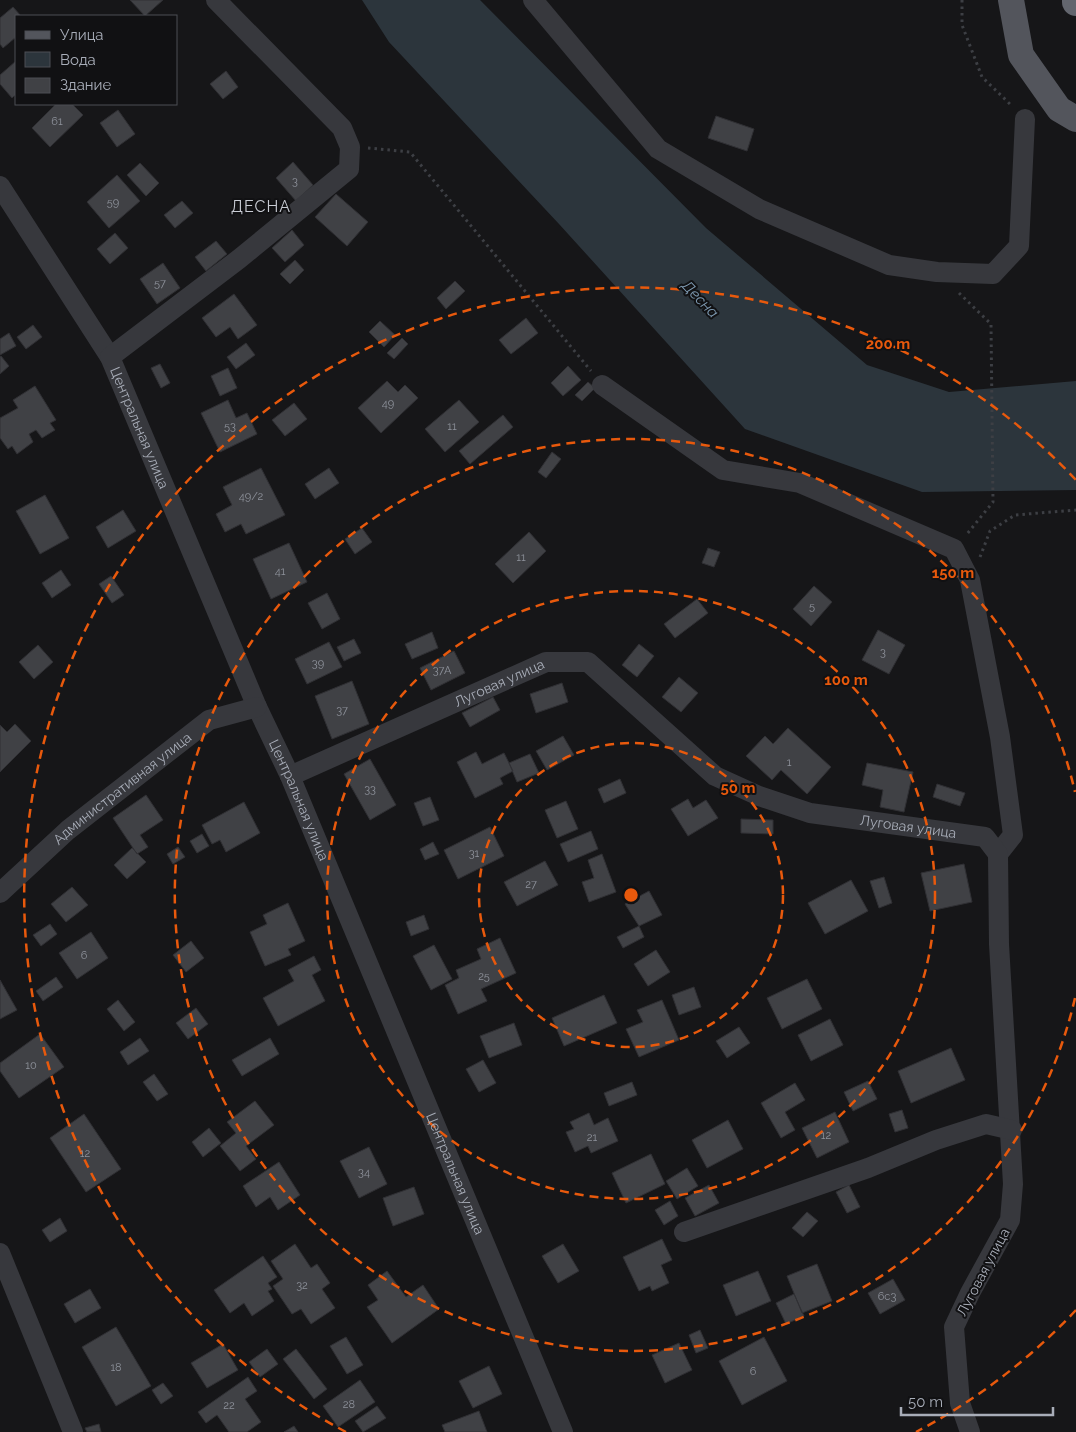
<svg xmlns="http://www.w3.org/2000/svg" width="1076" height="1432" viewBox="0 0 1076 1432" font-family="Raleway,sans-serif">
  <rect width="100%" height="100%" fill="#161618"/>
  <path fill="#2c353c" d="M362,0H480L706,228L867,365L949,392L1076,381V490L922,492L745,429L559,224L389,42Z"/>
  <path fill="#404145" stroke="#303034" d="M130,0H163L145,16Z
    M13,7L21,16H16V37L3,48L0,44V18Z
    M16,61V94L12,98L0,84V75Z
    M226,71L238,87L223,99L210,84Z
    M56,104H72L83,115L50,147L32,128Z
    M118,110L135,134L117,147L100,123Z
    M716,116L754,129L747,151L708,138Z
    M293,162L313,185L296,201L276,178Z
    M140,163L159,183L146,196L127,175Z
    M117,175L140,201L109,228L87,202Z
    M336,194L368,222L347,246L315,217Z
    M182,201L193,213L175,228L164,215Z
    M292,230L304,245L285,262L272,248Z
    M115,233L128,248L110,264L97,249Z
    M216,241L227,254L206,271L195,257Z
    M295,260L304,270L290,284L280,274Z
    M163,263L180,288L157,304L140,279Z
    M455,281L465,291L446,309L437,298Z
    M234,294L257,325L238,339L230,327L216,337L202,318Z
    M526,318L538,333L511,354L499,340Z
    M380,321L395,335L384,347L369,332Z
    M33,325L42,337L26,349L17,337Z
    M9,333L16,346L0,355V339Z
    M402,338L408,344L394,359L387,353Z
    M246,343L255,355L236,369L227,357Z
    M1,356L9,366L0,374V357Z
    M160,364L170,383L161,388L151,368Z
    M568,366L581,380L563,396L551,383Z
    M228,368L237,388L220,396L211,376Z
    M387,381L398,392L405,385L418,398L381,433L358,408Z
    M588,382L595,388L582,401L575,395Z
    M35,386L56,420L50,423L55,430L42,438L36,430L29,434L33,442L17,454L12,446L8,449L0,438V418L18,408L13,400Z
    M228,400L236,418L247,413L257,434L220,452L201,413Z
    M459,400L479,422L445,452L425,429Z
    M294,403L307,419L285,436L272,420Z
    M503,415L513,427L470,464L459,451Z
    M552,452L561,459L546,478L538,472Z
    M261,468L285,515L246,534L241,524L225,532L216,514L232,505L223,487Z
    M329,468L339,483L315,499L305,484Z
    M45,495L69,538L40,554L16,511Z
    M123,510L136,531L108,548L96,527Z
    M362,528L372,542L355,554L345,539Z
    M529,532L546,551L513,583L495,564Z
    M289,543L307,582L271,599L253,559Z
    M708,548L720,552L714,567L702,563Z
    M61,570L71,585L52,598L42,583Z
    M111,576L124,595L112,603L99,584Z
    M814,586L832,602L811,626L793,609Z
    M327,593L340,619L322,629L308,603Z
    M697,599L708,613L675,638L664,624Z
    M878,630L905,645L889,674L862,660Z
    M432,632L438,648L412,659L405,644Z
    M354,639L361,653L344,661L337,647Z
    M329,642L342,667L307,684L295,659Z
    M639,644L654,656L637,677L622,665Z
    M38,645L53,662L34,679L19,662Z
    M454,651L465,673L431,690L420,668Z
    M679,677L698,693L681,712L662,697Z
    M352,681L369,724L332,739L315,696Z
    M562,683L568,702L536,713L530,694Z
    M493,697L500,710L470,727L462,713Z
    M15,724L31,741L0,772V725L7,732Z
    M788,728L831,767L807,794L781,770L772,780L746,756L765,736L773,744Z
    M563,736L574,755L547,770L536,751Z
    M476,752L482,764L504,753L513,771L500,778L503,784L475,798L457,762Z
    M530,754L539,773L517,782L509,763Z
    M370,759L396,805L370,820L344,774Z
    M867,763L913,772L904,812L880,807L883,790L862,785Z
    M620,779L626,793L604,803L598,789Z
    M937,784L965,793L960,806L933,797Z
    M146,795L163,820L140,835L148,847L137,854L113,818Z
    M430,797L439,820L423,826L414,803Z
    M688,799L693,808L706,800L718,818L688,836L671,809Z
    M566,801L578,829L557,838L545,810Z
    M244,802L260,833L226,852L220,840L212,844L202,825Z
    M741,819L773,820V834L741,833Z
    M490,827L504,856L458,879L444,850Z
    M591,831L598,849L568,862L560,844Z
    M202,834L209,846L197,853L190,841Z
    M433,842L439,854L425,860L420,849Z
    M178,847L185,857L173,864L167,854Z
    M132,848L146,862L127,879L114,865Z
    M602,854L616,892L589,902L582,882L594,878L588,860Z
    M545,861L558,885L517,906L504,882Z
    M964,864L972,902L930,911L921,873Z
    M884,877L892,903L879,908L870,881Z
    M851,880L868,911L825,934L808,903Z
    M72,887L88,905L66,922L51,904Z
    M649,891L662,915L639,926L625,904Z
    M288,903L305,941L288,949L291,955L265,966L250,932L267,924L263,915Z
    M424,915L429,929L411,936L406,922Z
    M50,924L57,934L41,946L33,935Z
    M639,926L644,937L623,948L617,937Z
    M91,932L108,958L77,979L59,953Z
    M500,938L516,973L481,989L487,1001L458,1014L445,985L459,978L456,970L481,959L477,949Z
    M191,941L204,958L186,972L173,955Z
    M434,945L452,979L431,990L413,956Z
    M656,950L670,972L648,986L634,964Z
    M314,956L321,970L312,975L325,1001L278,1026L263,998L294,981L288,970Z
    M56,977L63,987L43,1001L36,991Z
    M807,979L822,1009L782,1029L767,998Z
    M0,980L17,1010L0,1019Z
    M694,987L701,1007L679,1015L672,995Z
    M604,995L617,1023L564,1046L552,1018Z
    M118,1000L135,1022L124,1031L107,1009Z
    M662,1000L679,1040L639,1057L626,1029L643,1022L637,1010Z
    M196,1008L208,1024L188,1039L176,1023Z
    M830,1019L843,1045L811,1061L798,1035Z
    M514,1023L522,1045L489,1058L480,1036Z
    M739,1027L750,1043L727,1058L716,1041Z
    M40,1034L64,1067L19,1098L0,1071V1063Z
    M140,1038L149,1051L128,1065L120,1052Z
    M270,1038L279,1054L242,1076L232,1060Z
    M951,1048L965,1080L911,1103L898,1071Z
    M483,1060L496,1083L479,1092L466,1069Z
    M154,1074L168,1094L157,1101L143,1082Z
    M868,1081L877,1099L853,1111L844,1092Z
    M632,1082L637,1095L609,1106L604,1093Z
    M795,1083L805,1100L785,1112L795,1130L781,1138L761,1103Z
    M255,1101L274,1125L246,1146L256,1159L240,1171L220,1146L236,1133L227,1122Z
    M902,1110L908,1128L895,1132L889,1114Z
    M835,1112L849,1142L817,1158L802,1128Z
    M589,1113L594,1125L608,1118L618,1141L591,1153L588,1146L575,1152L566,1132L574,1129L570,1122Z
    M84,1114L121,1169L86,1192L50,1138Z
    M728,1120L743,1149L707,1168L692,1140Z
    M209,1128L221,1143L203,1157L192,1142Z
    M369,1147L387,1184L359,1198L340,1161Z
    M651,1154L665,1184L626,1203L612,1173Z
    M279,1162L300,1195L278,1210L270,1197L256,1207L243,1186Z
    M687,1168L698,1186L677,1199L666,1181Z
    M709,1185L719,1203L695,1216L685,1198Z
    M849,1185L860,1207L847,1213L836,1192Z
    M414,1187L424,1214L393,1226L383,1198Z
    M670,1201L678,1216L664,1225L655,1210Z
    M807,1212L818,1221L803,1237L792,1228Z
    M60,1218L67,1231L50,1242L42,1230Z
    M662,1239L672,1260L661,1265L669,1283L652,1291L650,1286L639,1291L623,1257Z
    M295,1244L311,1268L317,1264L330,1283L322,1289L335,1308L311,1324L301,1309L292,1314L273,1286L283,1279L271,1261Z
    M563,1244L579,1271L558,1283L542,1256Z
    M263,1256L277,1277L268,1283L272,1289L268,1291L274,1301L252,1316L244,1303L230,1313L214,1290Z
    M817,1264L832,1301L802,1313L787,1276Z
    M387,1271L406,1297L423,1285L439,1309L392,1343L367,1307L378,1300L368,1285Z
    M758,1271L771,1301L736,1316L723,1285Z
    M893,1279L905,1300L880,1314L868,1293Z
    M90,1289L101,1308L75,1323L64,1304Z
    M794,1294L804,1316L786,1324L776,1303Z
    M116,1327L151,1386L116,1406L82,1347Z
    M700,1330L708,1348L696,1353L689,1335Z
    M346,1337L363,1365L347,1374L330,1346Z
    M764,1337L787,1381L742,1405L719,1361Z
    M679,1343L692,1370L665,1383L652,1355Z
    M223,1344L238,1370L207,1388L191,1363Z
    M267,1349L278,1364L260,1377L249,1362Z
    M296,1349L327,1389L314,1399L283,1359Z
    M489,1366L502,1394L473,1408L459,1381Z
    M248,1377L257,1391L245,1399L261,1422L247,1432H229L217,1415L206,1423L198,1412Z
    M360,1380L375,1402L338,1427L323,1406Z
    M163,1383L173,1396L161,1404L152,1390Z
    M377,1406L386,1418L363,1432L355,1421Z
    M479,1411L487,1432H445L442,1425Z
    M99,1424L101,1432H87L85,1428Z
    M294,1426L298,1432H284Z"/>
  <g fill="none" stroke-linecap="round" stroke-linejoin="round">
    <path stroke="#3d3f44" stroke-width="3" stroke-dasharray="2.5 4" stroke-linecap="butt" d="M962,0V25L982,77L1012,106
      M368,148L410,152L591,371
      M959,293L991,324L993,502L967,534
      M980,557L990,531L1015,515L1076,510"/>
    <g stroke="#37383d" stroke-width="20">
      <path d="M533,0L658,149L759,209L889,265L937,272L993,274L1019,246L1025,119"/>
      <path id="s1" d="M0,186L110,357L257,707L290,776L563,1432"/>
      <path d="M110,357L239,259L349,169L350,147L342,128L216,0"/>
      <path d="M602,385L723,470L800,483L954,549L970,580L1000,737L1013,835L998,854"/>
      <path id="s2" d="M290,776L546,662H588L715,776L759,796L810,813L985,837L998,854L999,944L1013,1184L1010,1220L970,1293L954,1327L960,1403L970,1432"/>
      <path id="s3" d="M0,893L68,830L209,720L257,707"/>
      <path d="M684,1232L868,1168L936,1140L986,1124L1012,1130"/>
      <path d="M0,1253L73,1432"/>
    </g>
    <path stroke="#53555c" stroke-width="26" d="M1011,0L1021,55L1059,109L1076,119"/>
    <path stroke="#63666e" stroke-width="28" d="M1076,0V2"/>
  </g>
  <g fill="none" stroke="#e8590c" stroke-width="2.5" stroke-dasharray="9 6">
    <circle cx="631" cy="895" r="152"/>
    <circle cx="631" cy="895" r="304"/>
    <path d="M1075 998A456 456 0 1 1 1075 792"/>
    <path d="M1076 1310A608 608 0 0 1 916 1432M346 1432A608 608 0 1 1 1076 480"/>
  </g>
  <g text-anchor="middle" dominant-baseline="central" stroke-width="4" stroke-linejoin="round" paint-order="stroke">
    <g font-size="11" fill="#8e929b">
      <text x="57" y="121">61</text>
      <text x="295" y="181">3</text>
      <text x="113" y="202">59</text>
      <text x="160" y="283">57</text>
      <text x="388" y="403">49</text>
      <text x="230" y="426">53</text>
      <text x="452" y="426">11</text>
      <text x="251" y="496">49/2</text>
      <text x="521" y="557">11</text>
      <text x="280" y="571">41</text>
      <text x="812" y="606">5</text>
      <text x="883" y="652">3</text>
      <text x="318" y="663">39</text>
      <text x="442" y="670">37А</text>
      <text x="342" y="710">37</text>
      <text x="789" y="762">1</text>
      <text x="370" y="789">33</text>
      <text x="474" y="853">31</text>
      <text x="531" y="884">27</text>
      <text x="84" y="955">6</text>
      <text x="484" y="976">25</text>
      <text x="31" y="1065">10</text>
      <text x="826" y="1135">12</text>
      <text x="592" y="1137">21</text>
      <text x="85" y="1153">12</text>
      <text x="364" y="1172">34</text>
      <text x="302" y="1285">32</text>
      <text x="887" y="1296">6с3</text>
      <text x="116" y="1367">18</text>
      <text x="753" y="1371">6</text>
      <text x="349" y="1404">28</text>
      <text x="229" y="1405">22</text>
    </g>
    <g font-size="14" fill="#a8adb8" stroke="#111113">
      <text stroke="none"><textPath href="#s1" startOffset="280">Центральная улица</textPath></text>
      <text stroke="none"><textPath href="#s2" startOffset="229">Луговая улица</textPath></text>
      <text stroke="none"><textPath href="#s3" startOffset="161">Административная улица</textPath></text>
      <text stroke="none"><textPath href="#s1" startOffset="685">Центральная улица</textPath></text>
      <text stroke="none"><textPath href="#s2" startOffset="694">Луговая улица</textPath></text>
      <text stroke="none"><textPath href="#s1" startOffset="1090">Центральная улица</textPath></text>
      <text transform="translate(983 1272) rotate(-62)">Луговая улица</text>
    </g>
    <g font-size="15" font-style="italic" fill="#7f9bb3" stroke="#111113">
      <text transform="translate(700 299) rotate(46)">Десна</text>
    </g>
    <g font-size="16" letter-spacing="1" fill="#c9ccd4" stroke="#111113">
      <text x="261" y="206">ДЕСНА</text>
    </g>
  </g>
  <circle cx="631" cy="895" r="8" fill="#e8590c" stroke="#111113" stroke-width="2.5"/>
  <g font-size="15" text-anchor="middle" font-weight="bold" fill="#e8590c" stroke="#111113" stroke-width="4" stroke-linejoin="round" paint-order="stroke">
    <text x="888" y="349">200 m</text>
    <text x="953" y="578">150 m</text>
    <text x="846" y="685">100 m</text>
    <text x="738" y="793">50 m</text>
  </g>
  <rect x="15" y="15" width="162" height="90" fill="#111113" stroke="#4d4f55"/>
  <rect x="25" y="31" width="25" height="8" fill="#53555c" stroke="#4d4f55"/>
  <text x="60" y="40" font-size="15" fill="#a8adb8">Улица</text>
  <rect x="25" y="52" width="25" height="15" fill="#2c353c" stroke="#4d4f55"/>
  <text x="60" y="65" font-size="15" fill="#a8adb8">Вода</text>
  <rect x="25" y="78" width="25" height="15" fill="#404145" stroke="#4d4f55"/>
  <text x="60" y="90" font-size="15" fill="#a8adb8">Здание</text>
  <path d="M901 1407v8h152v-8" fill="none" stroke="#a8adb8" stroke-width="2.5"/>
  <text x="908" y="1407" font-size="15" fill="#a8adb8" stroke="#111113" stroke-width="4" paint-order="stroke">50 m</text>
</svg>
